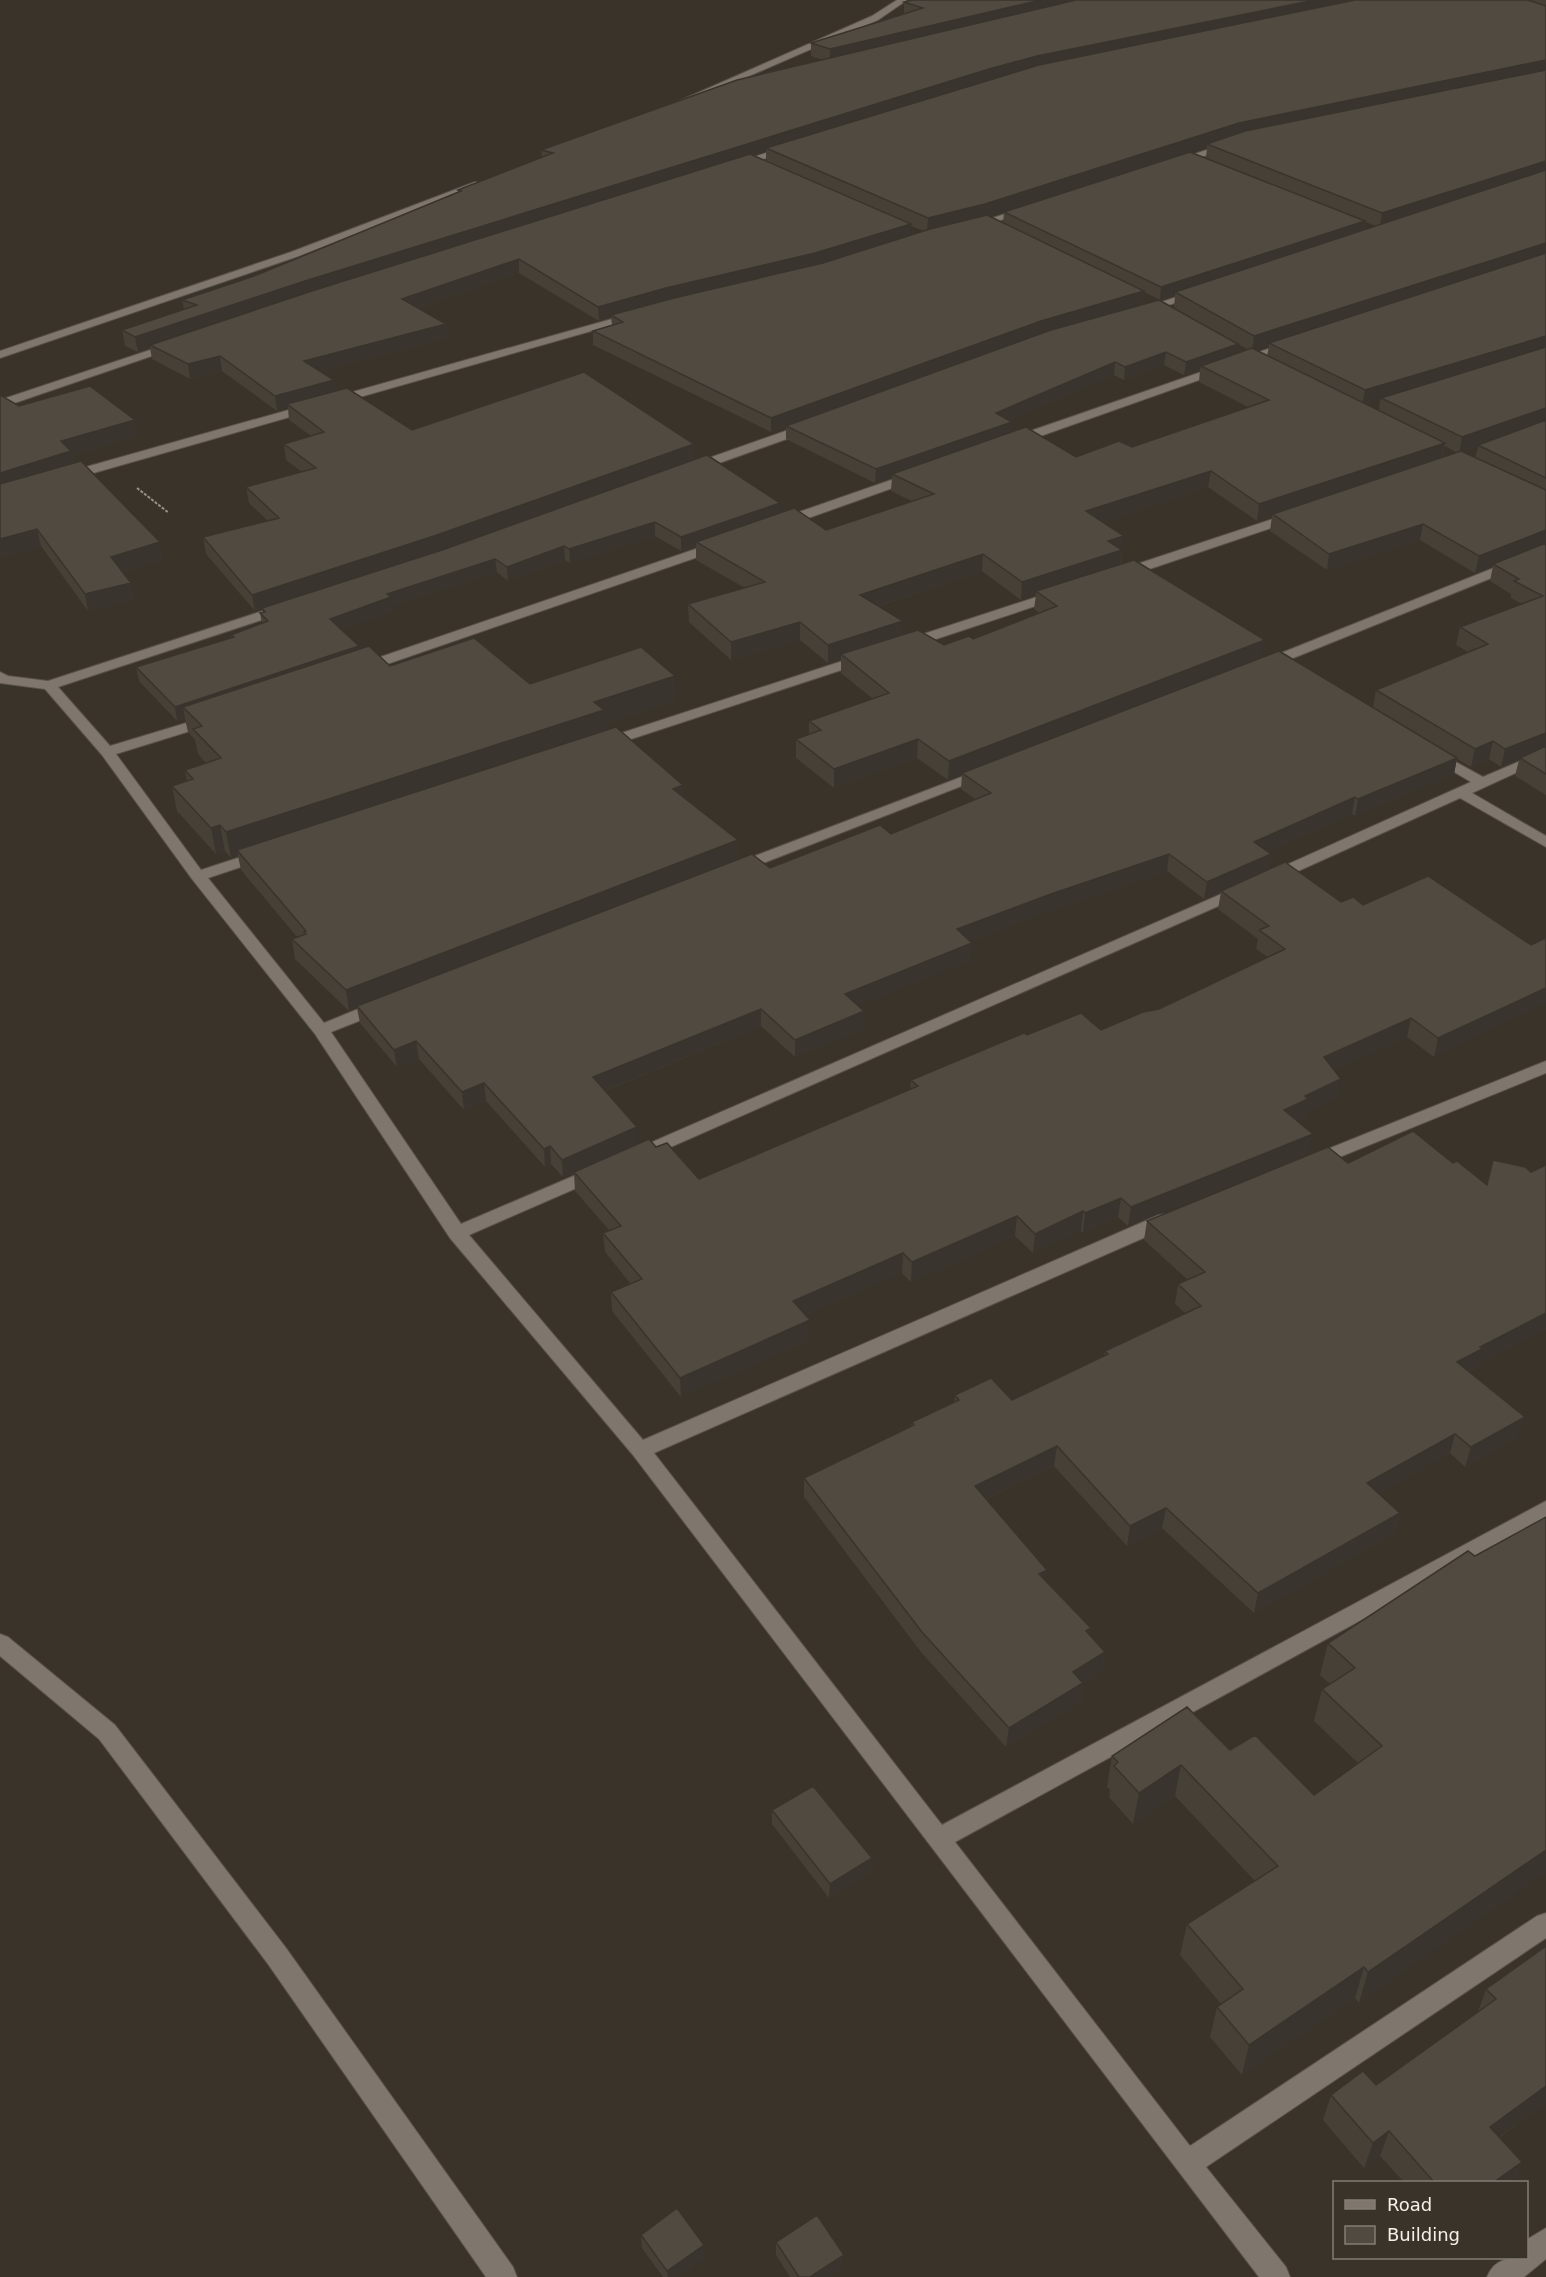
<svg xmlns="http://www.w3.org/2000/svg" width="1546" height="2277" viewBox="0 0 1546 2277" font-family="'DejaVu Sans',sans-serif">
  <rect width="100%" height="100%" fill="#3a332a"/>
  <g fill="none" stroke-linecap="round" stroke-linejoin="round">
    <g stroke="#58524a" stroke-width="2">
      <path id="minor" d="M897,0H907L878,20L685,104L677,102L872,16Z
        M1230,142L1235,145L1233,147L1176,165L1171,162Z
        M789,145L792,146V150L735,168L730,165Z
        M475,182L483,184L299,256L0,358V351L291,252Z
        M1023,208L1032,210L977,228L968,226Z
        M1197,290L1202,293L1201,295L1143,313L1138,310Z
        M633,313L637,314V318L69,480H61L59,477L61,474Z
        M1291,341L1295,342V346L1018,444H1010L1008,441L1010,438Z
        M174,342L178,343V347L0,408V400Z
        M808,423L814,427L812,430L697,471L693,472L687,468L689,465Z
        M914,472L918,473L920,476L918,479L786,526L781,527L775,523L776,520Z
        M1294,512L1300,516L1298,519L1126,577H1116L1114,574L1116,571Z
        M719,541L725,545L724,548L367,671H357L355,668L357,665Z
        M1546,547V556L1271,667H1261L1259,664L1261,661Z
        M1058,590L1063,591L1065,594L1063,597L912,647H902L900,644L902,641Z
        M284,604L291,608L289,611L58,687L110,746L206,717H216L218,720L216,723L116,754L201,870L256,852H268L270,855L268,858L208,878L324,1023L375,1002H387L389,1006L387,1010L331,1032L461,1224L590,1169H602L605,1173L602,1177L469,1235L643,1440L1159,1215L1166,1214L1173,1215L1175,1220L1173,1225L654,1453L942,1825L1546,1501V1519L955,1842L1190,2146L1537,1916L1546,1913V1938L1206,2167L1286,2267L1290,2277H1259L633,1455L450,1238L315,1034L192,879L102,755L45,689L0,683V672L8,676L48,681Z
        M864,654L869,655L871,658L869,661L610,746L605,747L598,743L600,740Z
        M1434,750L1483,777L1546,750V759L1472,793L1546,836V847L1460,798L1276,881H1264L1262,878L1264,875L1471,782L1429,757L1427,754L1429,751Z
        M985,768L992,772L990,775L743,871H731L729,868L731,865Z
        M1242,885L1250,890L1248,893L639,1161H627L624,1157L627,1153Z
        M1546,1061V1073L1320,1165H1308L1305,1161L1308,1157Z
        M0,1634L8,1637L115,1725L286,1948L513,2267L517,2277H486L268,1964L99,1739L0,1656Z
        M1546,2228V2259L1524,2277H1487C1495,2258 1508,2258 1526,2258V2240Z"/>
    </g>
    <path stroke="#979189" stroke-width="2" stroke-dasharray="3 1.5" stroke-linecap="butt" d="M137,488L169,513"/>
    <use href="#minor" fill="#7f776d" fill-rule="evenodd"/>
  </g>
  <path fill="#464037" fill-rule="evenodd" d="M912,0H1546V795L1515,776L1519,760L1501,767L1489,759L1471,767L1457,759L1454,774L1355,816L1352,814L1268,852L1271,854L1268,870L1341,902L1363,905L1531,945L1434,1057L1407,1037L1334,1070L1337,1098L1306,1113L1305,1118L1298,1121L1309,1153L1128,1226L1118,1217L1083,1233L1081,1231L1033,1253L1015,1236L911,1282L902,1273L806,1315L809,1340L681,1397L612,1311L611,1292L630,1283L605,1252L603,1233L609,1230L575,1191L574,1173L563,1177L551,1164L545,1167L486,1101L464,1110L419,1059L397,1067L360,1023L357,1008L349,1011L295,959L292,939L297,937L241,870L238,856L231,858L225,851L216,854L177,811L172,786L187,781L185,770L206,763L198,754L195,740L188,732L185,719L177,721L139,681L136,667L231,638V635L262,623L260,613H263L262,609L255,611L206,554L203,537L268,521L249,503L246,487L302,472L286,460L284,444L311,436L289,420L288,408L277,411L222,371L190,379L152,359L150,348L138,352L125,346L122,330L184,309L182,300L254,276L458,193V190L542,157L541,150L823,60L811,56V43L904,14V2ZM1207,147L1206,158L1190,152ZM766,152V162L753,156ZM1004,213L1003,223L991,217ZM1365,222L1376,226L1364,230ZM911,226L924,231L911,235ZM519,273L599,321L611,317L612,325L593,331V345L771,432L786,426V439L875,483L892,477L891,491L912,501L826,530L780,513V503L694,459V444L412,430L335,391L321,371L448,338L446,324L418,308ZM1144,292L1160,300L1175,295L1174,308L1143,304ZM1238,344L1249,350L1237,354ZM1269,346L1267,356L1256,350ZM1164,365L1184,375L1200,369L1199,382L1248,407L1132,447L1076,457L1011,432L1009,420L1114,375L1124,380ZM1380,400L1379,410L1366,404ZM1445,446L1457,453L1443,457ZM1478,447L1475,458L1463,452ZM1208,487L1257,521L1272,516L1270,531L1327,570L1420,540L1475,573L1493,566L1490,581L1511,594V598L1522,604L1460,627L1456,645L1468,652L1376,690L1373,707L1262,657L1121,564L1122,553L1103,522ZM655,536L681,551L696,546V560L745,588L688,604L689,622L731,660L800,640L828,663L841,658V673L873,699L809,721V734L796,739V758L834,788L917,758L948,780L962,774L961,789L975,799L891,834L770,868L738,859V840L683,797V785L605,731V724L676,700L530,684L390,666L359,649V646L341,630L393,611L392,606L497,572L508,581L565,560L570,563ZM982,571L1021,600L1036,595L1034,609L1039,613L973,639L944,645L902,635L879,606ZM1167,871L1204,899L1221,892L1218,909L1258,939L1256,949L1268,957L1159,1009L1101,1030L1027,1035L911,1080L910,1090L699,1179L656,1147L638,1144L605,1091L761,1026L795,1057L864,1029L858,1006L971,960V941L1050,911Z
    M19,406L138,436L72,455L74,463L163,559L122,572L131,583L134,600L88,611L41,546L0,558Z
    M1348,1163H1453L1487,1185L1531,1172L1546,1165V1329L1478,1365L1477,1369L1470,1372L1519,1436L1465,1467L1450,1453L1378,1494L1400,1513L1395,1533L1254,1613L1162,1528L1127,1546L1054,1466L986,1499L1046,1581L1090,1636L1105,1652L1102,1671L1083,1684L1081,1702L1006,1747L921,1652L804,1497V1478L911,1426L912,1422L954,1402L955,1395L1012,1400L1104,1356L1105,1351L1185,1313L1175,1304L1178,1284L1188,1280L1144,1240L1147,1221Z
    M1546,1517L1359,2003L1355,1998L1242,2075L1210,2037L1217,2007L1221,2004L1180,1955L1187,1924L1255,1881L1175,1796L1133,1824L1109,1797L1110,1790L1107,1787L1112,1756L1230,1750L1314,1795L1358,1763L1314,1721L1322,1689L1330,1684L1320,1675L1328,1643L1475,1556Z
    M772,1810L871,1872L829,1898L772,1824Z
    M1546,1946V2103L1500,2137L1522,2162L1513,2182H1404L1380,2156L1364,2168L1323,2120L1331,2095L1376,2085L1478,2012L1486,1989Z
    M641,2235L704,2245V2258L678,2277H663L642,2248Z
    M776,2242L843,2267L829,2277H790L776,2255Z"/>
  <path fill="#39342d" d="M1041,0H1093L830,62V49Z
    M1315,0H1375L766,148V152L150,345V348L138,352L135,337L305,281L989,69L1037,56Z
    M1546,60V73L1207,144V147L1005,212H1004V213L984,219L927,233L928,218L1239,123Z
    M1546,161V170L1380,228L1382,213Z
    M1365,221L1363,233L1175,292V295L1160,300L1161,287Z
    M911,224V238L814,267L611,315V317L599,321L598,307L666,288Z
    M1546,243V257L1269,343V346L1252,352L1254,336Z
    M519,259V273L403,313L402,299Z
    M1144,291L1143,304L1040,335L771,432V418L1041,321Z
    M446,324L448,338L306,375L304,361Z
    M1546,336V351L1381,398L1380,400L1362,406L1365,390Z
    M1238,344L1237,357L1201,366L1200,369L1184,375L1186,362Z
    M1166,352L1164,365L1124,380L1125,367Z
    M220,356L222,371L190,379L188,364Z
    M1115,362L1114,375L995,426L996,413Z
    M334,380L336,395L287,404L288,408L277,411L275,396Z
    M1546,408V423L1478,445V447L1459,454L1462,437Z
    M135,420L138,436L72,455L75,468L0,490V473L61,441Z
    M1012,422L1011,435L892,474V477L875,483L876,469Z
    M1445,443L1442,460L1273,514L1272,516L1257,521L1259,504Z
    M694,444V460L435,553L255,611L252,595Z
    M1211,471L1208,487L1085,528L1086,511Z
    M780,503V516L696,542V546L681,551V537Z
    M655,522V536L570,563L569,549Z
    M1423,524L1420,540L1327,570L1329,554Z
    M37,529L41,546L0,558V539Z
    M1546,530V546L1493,564V566L1475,573L1479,556Z
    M1124,536L1120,567L1036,591V595L1021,600L1022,582L1108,541Z
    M160,542L163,559L115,574L111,557Z
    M564,546L565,560L508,581L507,567Z
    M983,554L982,571L860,612V595Z
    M495,559L497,572L392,606L393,611L332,634L330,619L387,594Z
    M131,583L134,600L88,611L85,594Z
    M903,621L902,638L841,654V658L828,663V645Z
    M800,622V640L731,660V642Z
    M1265,640L1262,658L948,780L949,761Z
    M359,646L361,660L183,707L185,719L177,721L175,707Z
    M675,676L676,700L605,724V736L237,850L238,856L231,858L226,832L594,702Z
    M1546,733V749L1520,758L1519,760L1501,767L1505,749Z
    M918,739L917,758L834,788V769Z
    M1493,741L1489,759L1471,767L1475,749Z
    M1457,758L1454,774L1355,816L1358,799Z
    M683,785V805L673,789Z
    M1355,797L1352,814L1252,859L1254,842Z
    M220,825L225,851L216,854L211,828Z
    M738,840V860L357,1006V1008L349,1011L346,990Z
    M1169,854L1167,871L1050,911L956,947L957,929L1051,894Z
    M1271,854L1268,871L1204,899L1207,882Z
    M972,943L971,960L844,1012L845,994Z
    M1546,988V1004L1434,1057L1438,1038Z
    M761,1009V1026L594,1095L593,1077Z
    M864,1011V1029L795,1057V1040Z
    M1411,1018L1407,1037L1321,1076L1324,1057Z
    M416,1041L419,1059L397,1067L394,1050Z
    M1341,1079L1337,1098L1306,1113L1305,1118L1281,1129L1284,1110L1305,1096Z
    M484,1083L486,1101L464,1110L462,1092Z
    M637,1127L638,1145L563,1177L562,1160Z
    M1313,1134L1309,1153L1128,1226L1131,1207Z
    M550,1146L551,1164L545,1167L544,1149Z
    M1121,1198L1118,1217L1083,1233L1085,1213Z
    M1083,1211L1081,1231L1033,1253L1035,1234Z
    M1017,1216L1015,1236L911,1282L912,1262Z
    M903,1253L902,1273L793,1321V1301Z
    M1546,1313V1329L1478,1365L1477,1369L1452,1382L1457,1362L1480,1347Z
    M810,1320L809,1340L681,1397L680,1378Z
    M1525,1417L1519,1436L1465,1467L1471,1447Z
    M1455,1434L1450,1453L1362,1503L1367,1483Z
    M1057,1446L1054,1466L973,1505L975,1486Z
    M1166,1508L1162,1528L1127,1546L1130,1526Z
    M1400,1513L1395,1533L1254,1613L1258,1593Z
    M1047,1570L1045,1589L1039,1574Z
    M1091,1628L1089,1647L1086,1631Z
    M1105,1652L1102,1671L1083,1684L1081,1702L1006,1747L1009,1728L1073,1672Z
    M1181,1765L1175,1796L1133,1824L1139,1793Z
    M1546,1850V1873L1359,2003L1368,1972Z
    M872,1858L871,1872L829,1898L830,1884Z
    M1364,1967L1355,1998L1242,2075L1249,2045Z
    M1546,2086V2103L1480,2151L1490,2127Z
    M1389,2131L1380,2156L1364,2168L1373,2143Z
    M1522,2162L1513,2182H1494Z
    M704,2245V2258L678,2277H668L667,2271Z
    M844,2255L843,2267L829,2277H810Z"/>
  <path fill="#514a40" stroke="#39342d" stroke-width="1.5" d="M912,0H1041L830,49L811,43L923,8L904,2Z
    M1076,0H1315L1037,56L989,69L305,281L135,337L122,330L197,305L182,300L254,276L461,191L458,190L553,153L541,150L737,80Z
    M1355,0H1528L1546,6V60L1239,123L985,204L928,218L766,148L1039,65Z
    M1546,70V161L1382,213L1207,144L1245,131Z
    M1190,152L1365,221L1161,287L1004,212Z
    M750,154L911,224L815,253L666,288L598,307L519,259L402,299L446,324L304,361L334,380L275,396L220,356L188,364L150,345L315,290Z
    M1546,170V243L1254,336L1175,292Z
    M987,215L1144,291L1041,321L771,418L593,331L623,322L611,315L674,298L823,263L930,229Z
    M1546,253V336L1365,390L1269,343Z
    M1159,300L1238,344L1186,362L1166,352L1125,367L1115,362L996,413L1012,422L876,469L786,426L1051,330Z
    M1546,347V408L1462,437L1381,398Z
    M1252,348L1445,443L1259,504L1211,471L1086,511L1124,536L1108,541L1122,550L1022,582L983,554L860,595L903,621L828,645L800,622L731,642L688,604L765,582L696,542L794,508L826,530L934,494L892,474L1026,427L1076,457L1119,441L1132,447L1269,400L1201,366Z
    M584,372L694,444L434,536L252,595L203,537L279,518L246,487L316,468L284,444L324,432L287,404L347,388L412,430Z
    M90,386L135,420L61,441L71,451L0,473V395L19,406Z
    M1546,420V478L1478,445Z
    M1461,451L1546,490V530L1479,556L1423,524L1329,554L1273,514Z
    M707,455L780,503L681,537L655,522L569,549L564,546L507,567L495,559L387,594L391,597L330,619L359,646L175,707L136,667L234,637L231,635L268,621L260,613L265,612L262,608L445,549Z
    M81,461L160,542L111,557L131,583L85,594L37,529L0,539V484Z
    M1546,543V733L1505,749L1493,741L1475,749L1376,690L1488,644L1460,627L1543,596L1514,581L1519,579L1493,564Z
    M1134,560L1265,640L949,761L918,739L834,769L796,739L821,730L809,721L889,693L841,654L918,630L944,645L969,636L973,639L1057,606L1036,591Z
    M474,638L530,684L641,647L675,676L594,702L604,710L226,832L220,825L211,828L172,786L193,779L185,770L221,758L193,729L202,726L183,707L369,646L390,666Z
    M1279,651L1457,758L1358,799L1355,797L1254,842L1271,854L1207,882L1169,854L1051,894L957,929L972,943L845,994L864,1011L795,1040L761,1009L593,1077L637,1127L562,1160L550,1146L544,1149L484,1083L462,1092L416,1041L394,1050L357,1006L752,854L770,868L880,825L891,834L991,793L962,773Z
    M616,727L683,785L673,789L738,840L346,990L292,939L306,934L304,932L306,931L237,850Z
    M1546,746V774L1520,758Z
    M1285,862L1341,902L1353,897L1363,905L1428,876L1531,945L1546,938V988L1438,1038L1411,1018L1324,1057L1341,1079L1305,1096L1308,1099L1284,1110L1313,1134L1131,1207L1121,1198L1085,1213L1083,1211L1035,1234L1017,1216L912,1262L903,1253L793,1301L810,1320L680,1378L611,1292L642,1279L603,1233L621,1226L574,1172L649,1139L656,1147L667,1143L699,1179L918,1086L911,1080L1024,1033L1027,1035L1081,1013L1101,1030L1143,1012L1159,1009L1285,949L1259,930L1269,926L1221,891Z
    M1413,1131L1453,1163L1457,1161L1487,1185L1493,1160L1525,1167L1531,1172L1546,1165V1313L1480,1347L1482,1349L1457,1362L1525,1417L1471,1447L1455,1434L1367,1483L1400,1513L1258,1593L1166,1508L1130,1526L1057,1446L975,1486L1047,1570L1039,1574L1091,1628L1086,1631L1105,1652L1073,1672L1083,1683L1009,1728L922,1632L804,1478L914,1425L912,1422L959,1400L955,1395L991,1378L1012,1400L1108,1354L1105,1351L1201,1306L1178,1284L1205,1272L1147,1221L1328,1147L1348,1163Z
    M1546,1517V1850L1368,1972L1364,1967L1249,2045L1217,2007L1243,1989L1187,1924L1278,1866L1181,1765L1139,1793L1114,1766L1118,1762L1112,1756L1187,1707L1230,1750L1255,1735L1314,1795L1382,1746L1322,1689L1355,1668L1328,1643L1468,1551L1475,1556Z
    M813,1786L872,1858L830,1884L772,1810Z
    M1546,1946V2086L1490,2127L1522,2162L1494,2182H1434L1389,2131L1373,2143L1331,2095L1363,2071L1376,2085L1496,1999L1486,1989Z
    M677,2208L704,2245L667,2271L641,2235Z
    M817,2215L844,2255L810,2277H799L776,2242Z"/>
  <rect x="1333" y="2181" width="195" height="78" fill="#3a332a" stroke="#847e76" stroke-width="1.5"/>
  <rect x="1345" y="2200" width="30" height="9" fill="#7f776d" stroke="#847e76" stroke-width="1.5"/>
  <text x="1387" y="2211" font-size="18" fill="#f4efe9">Road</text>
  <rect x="1345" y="2226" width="30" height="18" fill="#514a40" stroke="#847e76" stroke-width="1.5"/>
  <text x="1387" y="2241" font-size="18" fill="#f4efe9">Building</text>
</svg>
